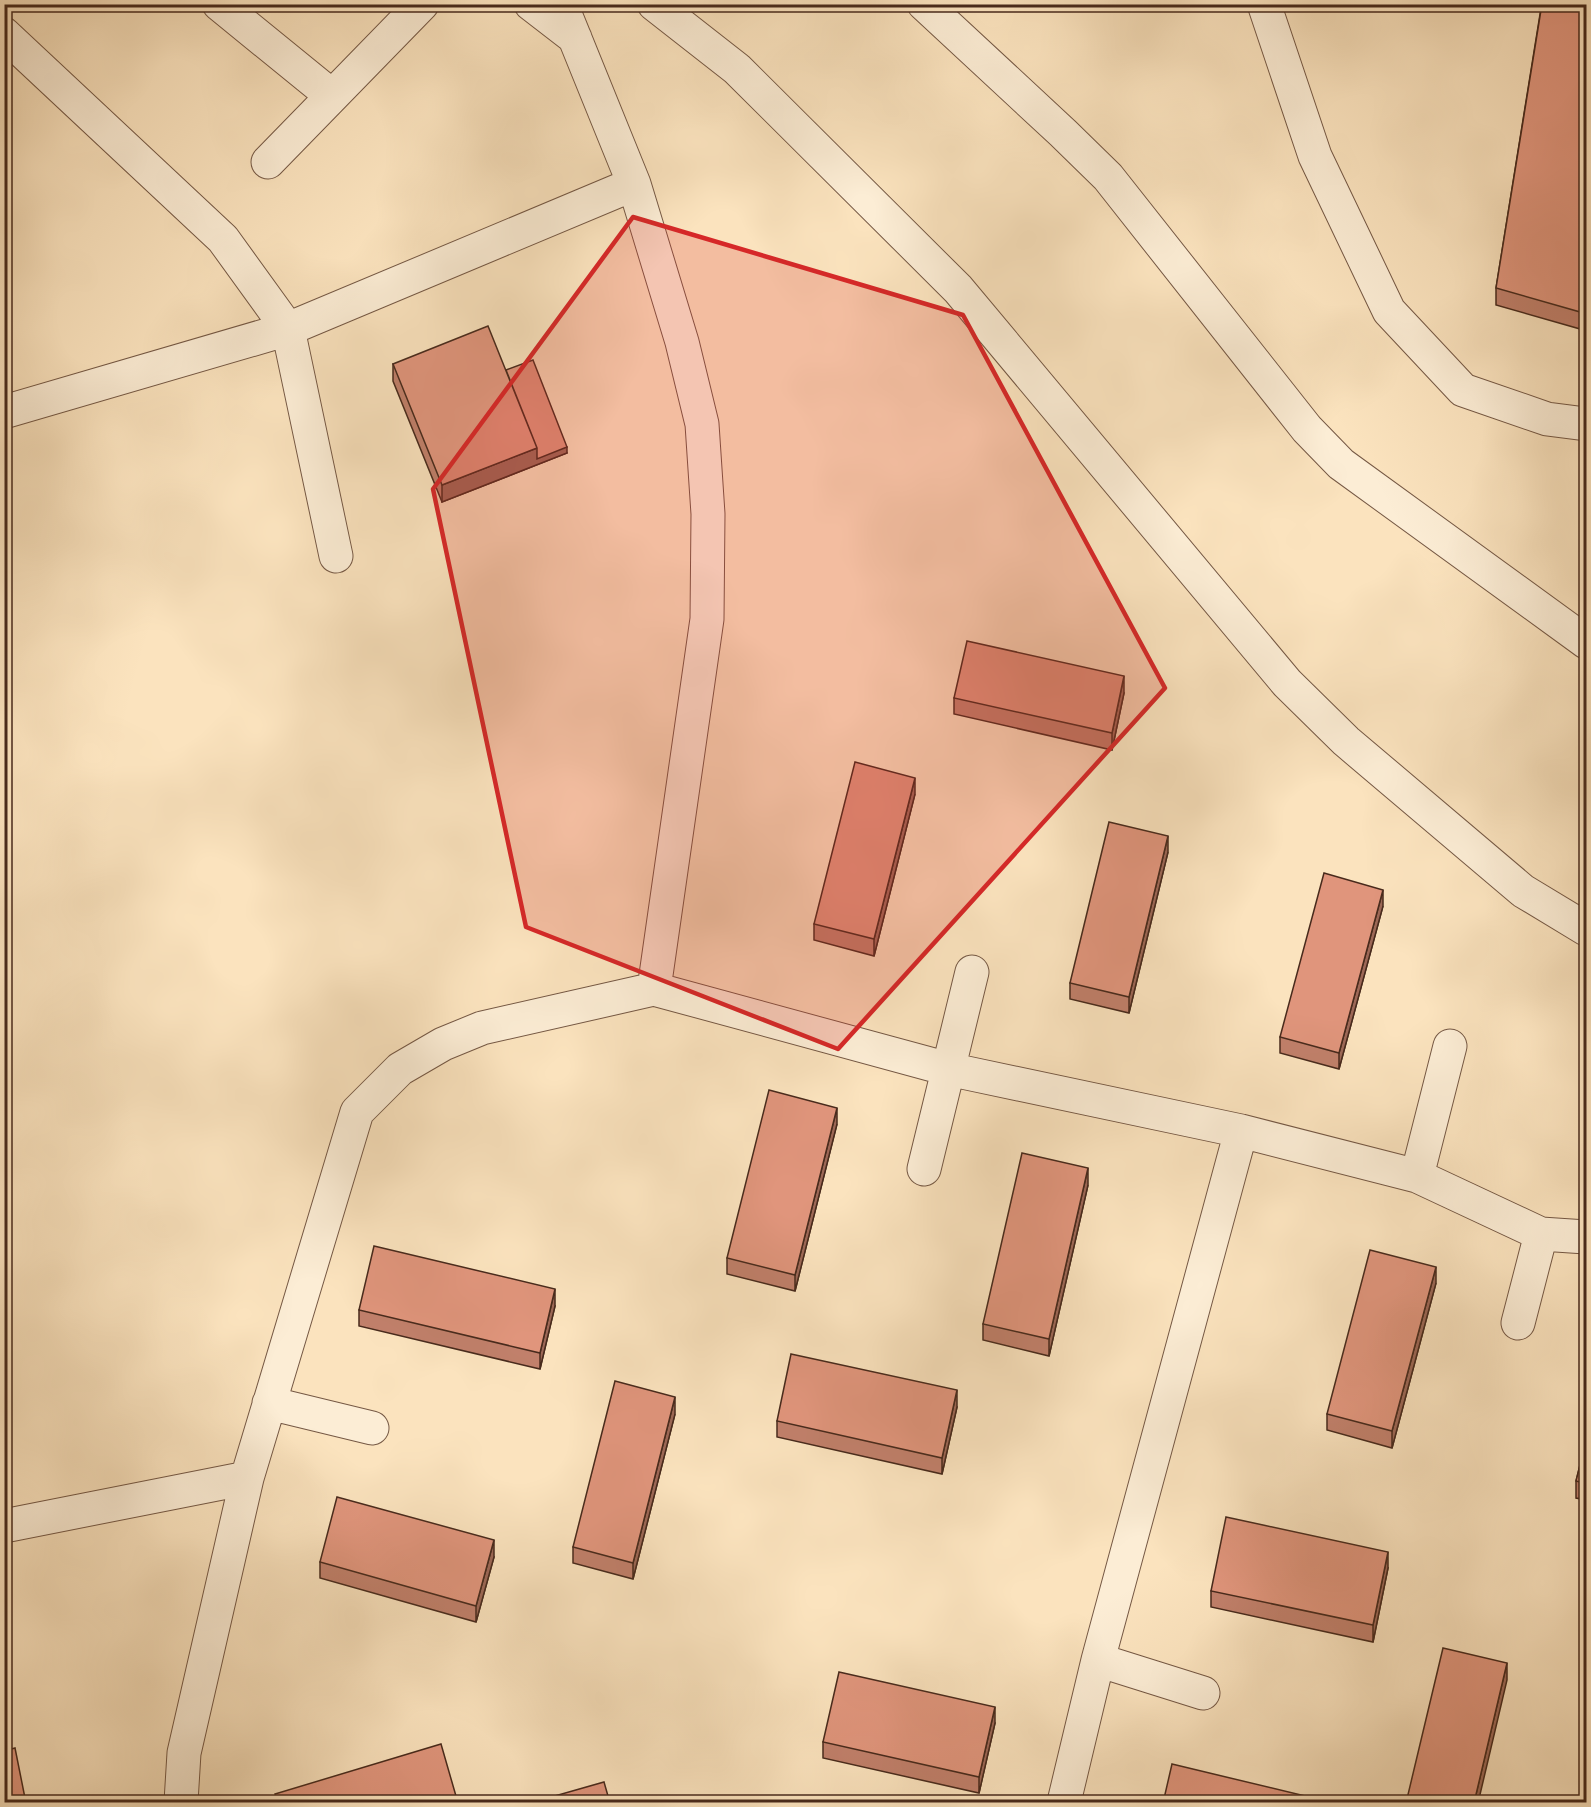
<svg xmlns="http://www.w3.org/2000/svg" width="1591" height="1807" viewBox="0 0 1591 1807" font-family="Cardo,serif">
  <rect width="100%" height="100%" fill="#fbe3be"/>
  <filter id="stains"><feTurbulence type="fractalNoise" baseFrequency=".00333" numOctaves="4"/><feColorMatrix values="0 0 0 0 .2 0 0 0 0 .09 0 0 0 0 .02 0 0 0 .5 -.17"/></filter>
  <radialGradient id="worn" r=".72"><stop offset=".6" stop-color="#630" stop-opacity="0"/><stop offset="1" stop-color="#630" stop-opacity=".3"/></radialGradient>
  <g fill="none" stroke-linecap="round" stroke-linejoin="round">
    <g stroke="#755844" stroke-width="35">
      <path id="minor" d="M219,4L332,96
        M531,4L575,38
        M561,4L634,184L682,342L702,424L708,514L707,619L654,989
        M654,4L737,69L958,289L1287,683L1346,741L1523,891L1586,929
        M924,4L1063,133L1108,177L1307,429L1341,464L1586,642
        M1264,4L1315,156L1389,311L1463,390L1547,419L1586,424
        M4,34L223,239L288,329L336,556
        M268,162L422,4
        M4,412L288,329L634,184
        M924,1169L972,972
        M1417,1176L1450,1046
        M1518,1323L1541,1234
        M269,1403L372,1428
        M4,1526L247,1478
        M1098,1660L1203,1693
        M181,1802L184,1753L247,1478L357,1112L400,1069L443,1044L482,1028L654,989L948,1069L1241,1131L1417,1176L1541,1234L1586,1237
        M1064,1802L1098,1660L1241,1131"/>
    </g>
    <use href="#minor" stroke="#fcedd5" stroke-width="33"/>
  </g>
  <path fill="#c1806b" stroke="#482a1c" stroke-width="1.5" d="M1537,4H1587V336L1580,329L1496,305V288L1541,8Z
    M393,364L506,370L567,453L442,502L393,381Z
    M1124,693L1112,750L954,714V698Z
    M915,794L874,956L814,940V924Z
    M1168,852L1129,1013L1070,999V983Z
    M1383,906L1339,1069L1280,1053V1037Z
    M837,1124L795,1291L727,1274V1258Z
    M1088,1185L1049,1356L983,1340V1324Z
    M1436,1283L1392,1448L1327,1430V1414Z
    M555,1306L540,1369L359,1326V1310Z
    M957,1407L942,1474L777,1437V1421Z
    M675,1414L633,1579L573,1563V1547Z
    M1587,1437V1500L1576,1498V1481Z
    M494,1557L476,1622L320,1578V1562Z
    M1388,1568L1373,1642L1211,1607V1591Z
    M995,1723L979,1793L823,1758V1742Z"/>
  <path fill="#9d6857" stroke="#482a1c" stroke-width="1.5" d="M567,447V453L442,502V485L537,448Z
    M1124,676V693L1112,750V733Z
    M915,778V794L874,956V939Z
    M1168,836V852L1129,1013V997Z
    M1383,890V906L1339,1069V1053Z
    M837,1108V1124L795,1291V1275Z
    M1088,1168V1185L1049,1356V1339Z
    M1436,1267V1283L1392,1448V1431Z
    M555,1289V1306L540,1369V1353Z
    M957,1390V1407L942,1474V1458Z
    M675,1397V1414L633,1579V1563Z
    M494,1540V1557L476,1622V1606Z
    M1388,1552V1568L1373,1642V1625Z
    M1507,1663V1680L1478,1803H1474Z
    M995,1707V1723L979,1793V1777Z
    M11,1739V1756L4,1757V1741Z"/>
  <path fill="#e0957c" stroke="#482a1c" stroke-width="1.5" d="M1542,4H1587V320L1580,312L1496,288Z
    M488,326L537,448L442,485L393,364Z
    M533,360L567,447L537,459V448L506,370Z
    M967,641L1124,676L1112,733L954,698Z
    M855,762L915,778L874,939L814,924Z
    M1109,822L1168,836L1129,997L1070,983Z
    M1324,873L1383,890L1339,1053L1280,1037Z
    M769,1090L837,1108L795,1275L727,1258Z
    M1022,1153L1088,1168L1049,1339L983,1324Z
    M374,1246L555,1289L540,1353L359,1310Z
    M1370,1250L1436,1267L1392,1431L1327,1414Z
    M791,1354L957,1390L942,1458L777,1421Z
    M615,1381L675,1397L633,1563L573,1547Z
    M1587,1437V1484L1576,1481Z
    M337,1497L494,1540L476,1606L320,1562Z
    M1226,1517L1388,1552L1373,1625L1211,1591Z
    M1443,1648L1507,1663L1474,1803H1406Z
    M839,1672L995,1707L979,1777L823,1742Z
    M4,1709L11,1739L4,1741Z
    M441,1744L458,1803H278L275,1794Z
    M15,1748L26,1803H4V1751Z
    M1172,1764L1330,1802L1163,1803Z
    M604,1782L610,1803H537V1801Z"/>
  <path fill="#d62828" fill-opacity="0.2" stroke="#d62828" stroke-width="4.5" stroke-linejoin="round" d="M633,217L963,315L1165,688L838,1049L526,927L433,489Z"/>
  <rect width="1591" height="1807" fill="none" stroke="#fbe3be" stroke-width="24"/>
  <rect x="6" y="6" width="1579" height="1795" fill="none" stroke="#482a1c" stroke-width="3"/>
  <rect x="12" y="12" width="1567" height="1783" fill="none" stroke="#482a1c" stroke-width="1.5"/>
  <rect width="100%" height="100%" filter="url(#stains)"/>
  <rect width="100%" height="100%" fill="url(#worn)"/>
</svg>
